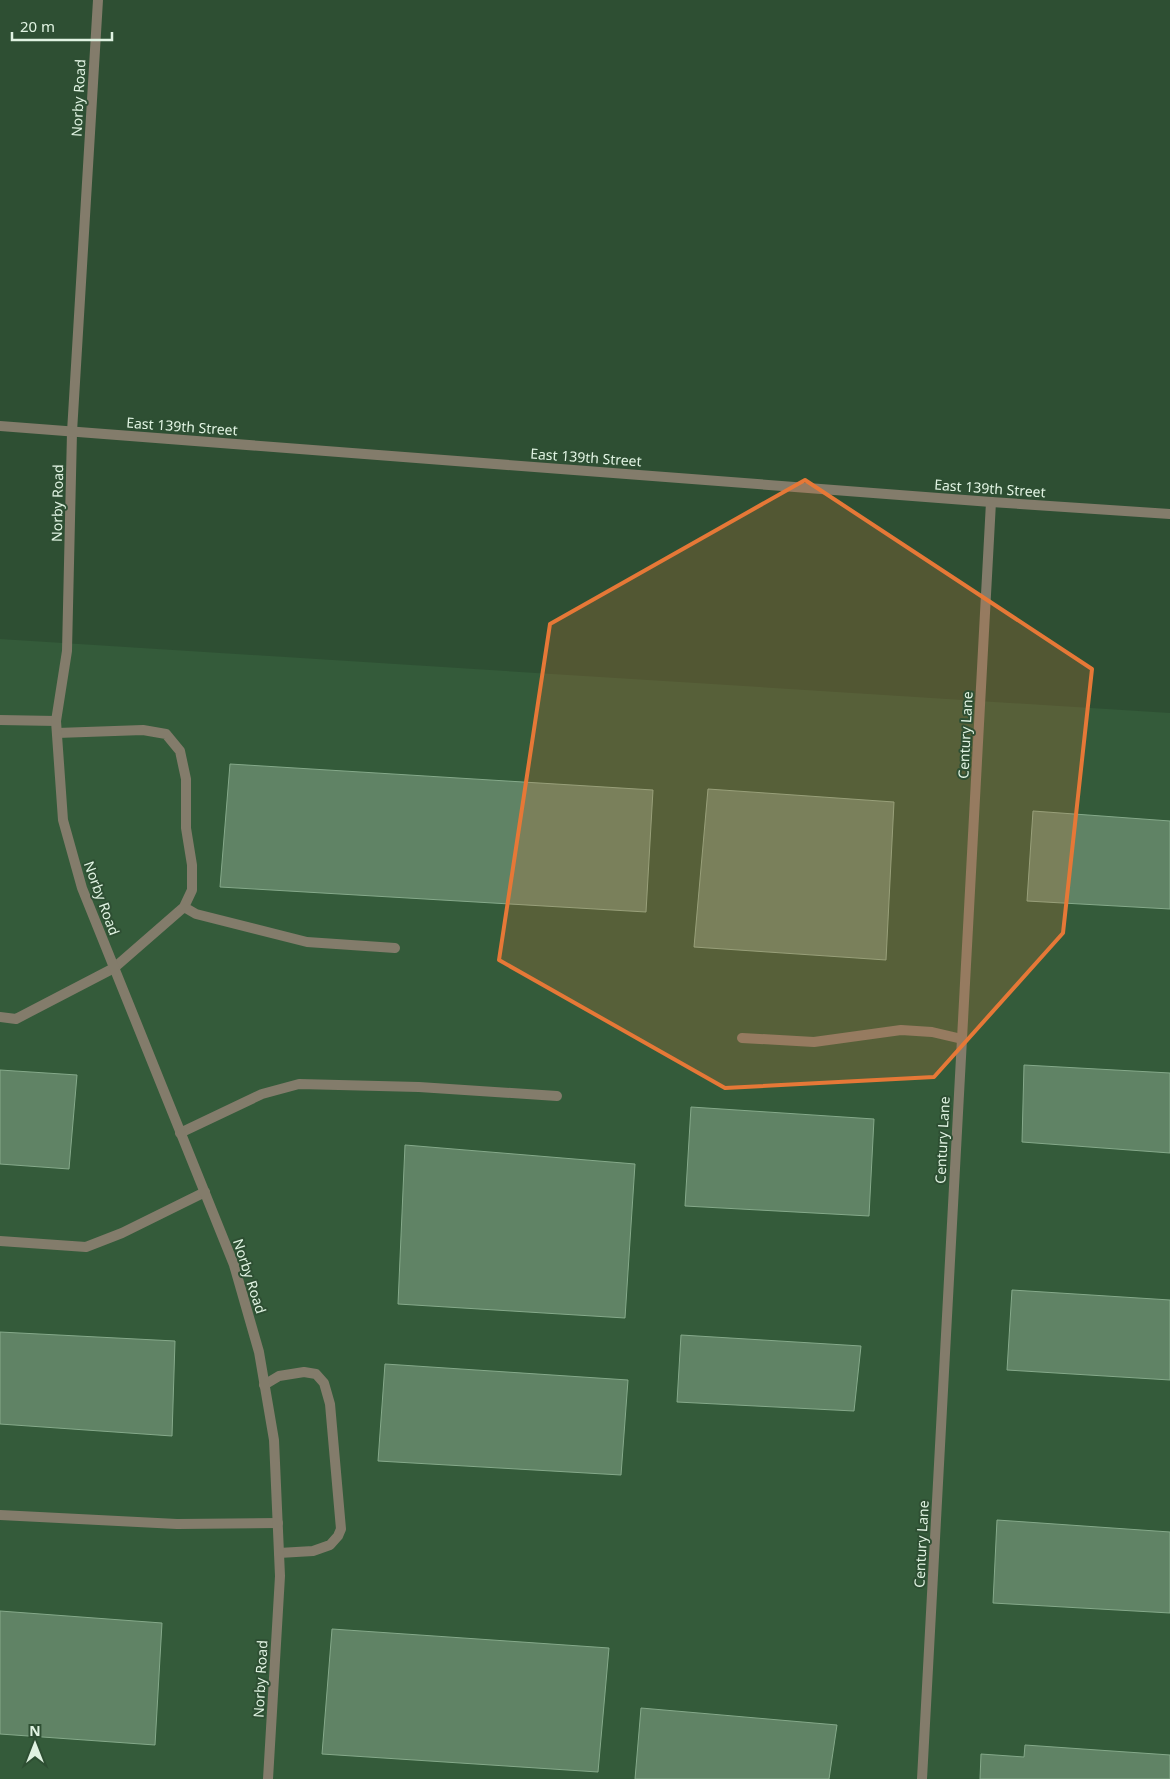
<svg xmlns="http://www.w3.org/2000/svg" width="1170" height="1779" viewBox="0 0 1170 1779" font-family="'Noto Sans',sans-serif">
  <rect width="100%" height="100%" fill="#2e4f33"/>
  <path fill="#345b3a" d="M0,639L1170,713V1779H0Z"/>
  <path fill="#608365" stroke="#85a98a" d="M230,764L653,790L646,912L220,887Z
    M708,789L894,802L886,960L694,947Z
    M1033,811L1170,821V909L1027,901Z
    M1024,1065L1170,1073V1153L1022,1142Z
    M0,1070L77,1075L69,1169L0,1164Z
    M691,1107L874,1119L869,1216L685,1206Z
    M405,1145L635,1164L625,1318L398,1304Z
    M1012,1290L1170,1300V1380L1007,1370Z
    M0,1332L175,1341L172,1436L0,1424Z
    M681,1335L861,1346L854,1411L677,1402Z
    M385,1364L628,1380L621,1475L378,1461Z
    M997,1520L1170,1532V1613L993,1603Z
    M0,1611L162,1623L155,1745L0,1734Z
    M332,1629L609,1648L598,1772L322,1754Z
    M641,1708L837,1725L829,1779H635Z
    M1025,1745L1170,1755V1779H980L981,1754L1024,1757Z"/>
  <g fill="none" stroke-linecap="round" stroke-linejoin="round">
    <path stroke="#837c6b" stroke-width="10" d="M0,720L56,721
      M184,907L196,914L307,942L395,948
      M0,1017L16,1019L114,968L184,907L192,890V865L186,828V779L180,751L166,734L143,730L57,733
      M742,1038L814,1042L901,1030L932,1032L962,1039
      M180,1133L262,1094L299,1084L419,1087L557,1096
      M0,1241L86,1247L122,1233L205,1192
      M264,1385L279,1376L304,1372L316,1374L324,1383L330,1404L341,1529L338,1536L330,1545L313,1551L279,1553
      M0,1515L177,1524L278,1523"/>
    <path stroke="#837c6b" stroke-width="10" d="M98,0L72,432L67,651L56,721L63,820L82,888L234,1265L259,1352L274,1440L280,1576L268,1779
      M922,1779L991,502"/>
    <path stroke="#837c6b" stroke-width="10" d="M0,426L991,502L1170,514"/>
  </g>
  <path fill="#e67837" fill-opacity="0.2" stroke="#e67837" stroke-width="4" stroke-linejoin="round" d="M805,480L1092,669L1063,933L934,1077L725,1088L499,960L550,624Z"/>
  <g text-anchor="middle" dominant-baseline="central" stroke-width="4" stroke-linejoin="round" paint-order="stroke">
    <g font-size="14" fill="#e0f3e2" stroke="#2e4f33">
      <text transform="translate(78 98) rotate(-87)">Norby Road</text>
      <text transform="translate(182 426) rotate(4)">East 139th Street</text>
      <text transform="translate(586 457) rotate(4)">East 139th Street</text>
      <text transform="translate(990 488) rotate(4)">East 139th Street</text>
      <text transform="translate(57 503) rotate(-89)">Norby Road</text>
      <text transform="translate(965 735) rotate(-87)">Century Lane</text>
      <text transform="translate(102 898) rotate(70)">Norby Road</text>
      <text transform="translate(942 1140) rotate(-87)">Century Lane</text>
      <text transform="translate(250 1276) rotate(72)">Norby Road</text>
      <text transform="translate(921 1544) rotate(-87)">Century Lane</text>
      <text transform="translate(260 1679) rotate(-87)">Norby Road</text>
    </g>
  </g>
  <g transform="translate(35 1744)" stroke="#2e4f33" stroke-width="4" paint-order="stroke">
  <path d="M0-4L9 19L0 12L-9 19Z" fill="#e0f3e2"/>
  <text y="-8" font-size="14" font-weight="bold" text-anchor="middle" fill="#e0f3e2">N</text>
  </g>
  <path d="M12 32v8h100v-8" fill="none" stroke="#e0f3e2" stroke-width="2.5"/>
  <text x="20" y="32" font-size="15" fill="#e0f3e2" stroke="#2e4f33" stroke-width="4" paint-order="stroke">20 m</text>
</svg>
